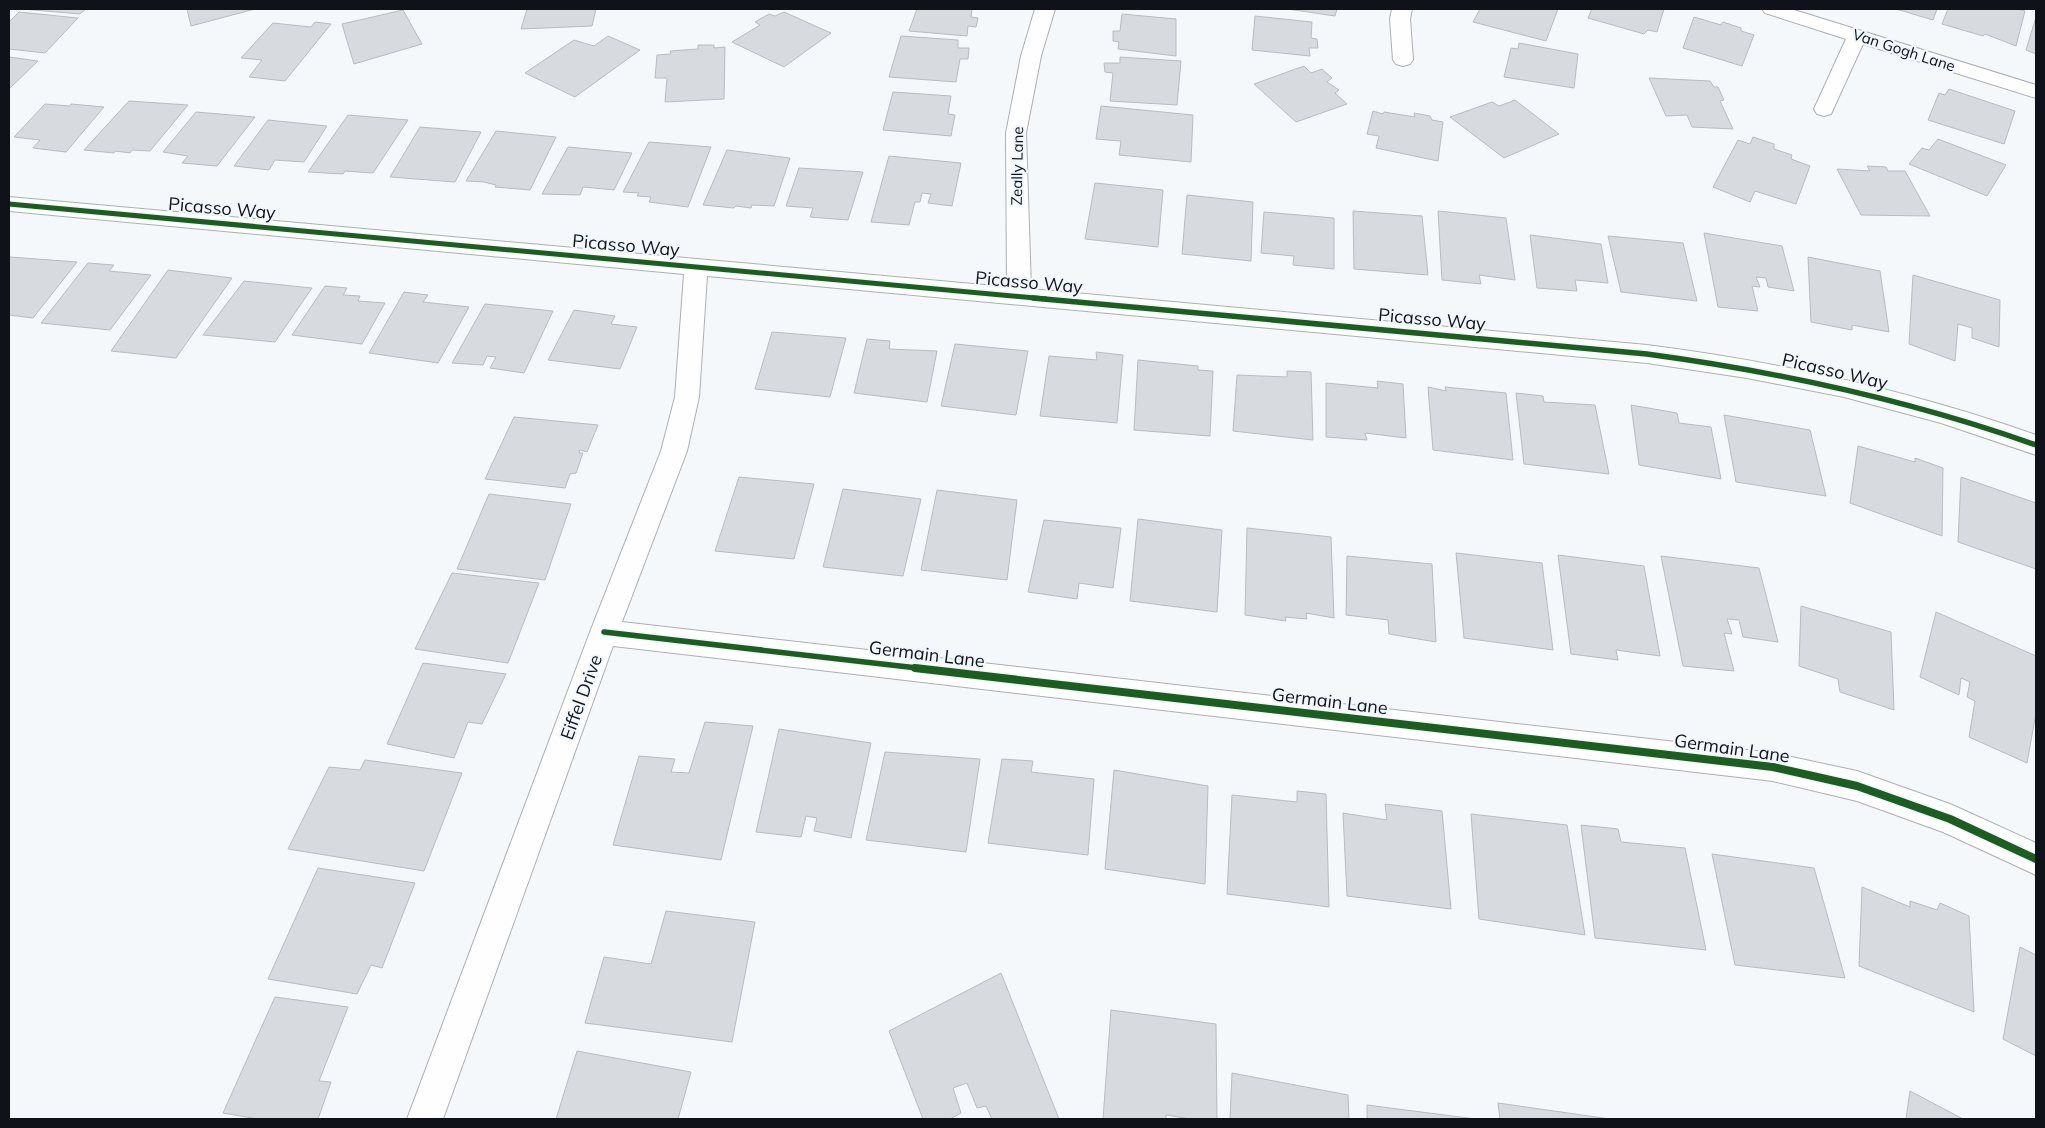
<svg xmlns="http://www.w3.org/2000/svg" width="2045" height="1128" viewBox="0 0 2045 1128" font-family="Mulish,sans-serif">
  <rect width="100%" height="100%" fill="#f5f8fb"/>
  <path fill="#d7dbdf" stroke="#b8bcc1" d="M22,9H86L80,14Z
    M187,9H255L191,26Z
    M527,9H596L592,26L521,29Z
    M917,9H972L971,17L978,18L976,27L968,26L967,36L909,31Z
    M1288,9H1337L1335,16Z
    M1480,9H1558L1546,41L1473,22Z
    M1592,9H1664L1657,32L1648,30L1644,34L1588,18Z
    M1896,9H1937L1933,20Z
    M1948,9H2017L2025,11L2016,46L1985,34L1983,36L1942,24Z
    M403,10L422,44L354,64L342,24Z
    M19,12L78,18L45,53L9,49V22Z
    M784,12L831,33L784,67L732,42L760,25L755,22L769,14L775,16Z
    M1122,14L1176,19V56L1118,49L1119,42L1113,41V31H1120Z
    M1255,16L1312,22L1311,38L1317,39L1318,48H1309L1310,56L1252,50Z
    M1694,17L1721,25L1723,22L1741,28V31L1754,35L1742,66L1683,48Z
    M2036,17V54L2026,50Z
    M315,22L331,24L285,81L249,77L262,60L241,58L273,23L311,27Z
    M608,36L640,50L575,97L525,73L574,40L594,46Z
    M901,36L958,40V48H969L968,59H960L956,82L889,77Z
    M1519,43L1578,54L1574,88L1504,77L1511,48L1518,49Z
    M698,45H714V48L725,47L724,99L665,102L667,78H655L657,55L671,54L670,51L698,49Z
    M9,57L38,61L9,89Z
    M1120,57L1181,61L1177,105L1110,101L1113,73L1105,72L1104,63H1120Z
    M1304,66L1311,73L1322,69L1332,78L1327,82L1339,90L1335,93L1347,104L1296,122L1254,84Z
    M1649,78L1710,81L1714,87H1718L1724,100L1720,101L1733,129L1692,127L1687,115L1666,116Z
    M1949,89L2015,111L2004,144L1928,120L1939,93L1945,95Z
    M893,92L951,96L948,114L955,115L951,136L883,130Z
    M1515,100L1559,134L1504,158L1450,117L1492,102L1499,106Z
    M129,101L188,105L150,151L132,150L130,153L115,151L114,153L84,150Z
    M45,104L70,106L71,104L104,107L66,152L33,148L40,140L14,137Z
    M1101,106L1193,115L1191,162L1119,155L1121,141L1096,139Z
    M1373,111L1383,114L1384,112L1415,117L1414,113L1430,116L1432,120L1443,122L1438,161L1376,148L1379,136L1367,134Z
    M196,112L255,117L217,166L182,163L188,156L163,152Z
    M348,115L408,120L373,173L345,171L343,174L308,172Z
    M268,120L327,126L304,162L275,160L269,170L234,166Z
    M420,127L481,132L455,182L390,177Z
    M496,131L556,137L530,190L495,187L496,185L484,182L466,181Z
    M1753,137L1774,144V149L1792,155L1791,159L1810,166L1796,204L1755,191L1750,202L1713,187L1738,140L1750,144Z
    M1938,139L2006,165L1987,196L1909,164L1922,148L1929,150Z
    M649,142L711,147L688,207L649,202L651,197L637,196L639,193L623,192Z
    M568,147L632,153L614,190L583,187L580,195L542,194Z
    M727,150L790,158L774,206L752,205L751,208L736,206L734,208L703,205Z
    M889,156L961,163L952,206L928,203L931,194L922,193L920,202H915L909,225L871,222Z
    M1867,166L1886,167L1888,171H1905L1930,216L1861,215L1837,169L1870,171Z
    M799,168L863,172L848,220L810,217L813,208L786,206Z
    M1095,183L1163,190L1158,247L1085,239Z
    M1187,195L1253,202L1251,261L1182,254Z
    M1353,211L1422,216L1428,275L1354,269Z
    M1438,211L1506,218L1515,280L1479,275L1481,284L1442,280Z
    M1264,212L1334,218V269L1293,265L1294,256L1261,253Z
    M1704,233L1782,246L1794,291L1768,287L1766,278L1756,277L1760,287L1752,286L1758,311L1718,307Z
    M1530,235L1601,244L1608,283L1575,280L1577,291L1537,288Z
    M1608,236L1683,243L1697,301L1621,292Z
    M10,257L77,262L33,318L9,315V259Z
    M1808,257L1880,271L1889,332L1852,325V330L1811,322Z
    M88,263L114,265L109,271L151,275L110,330L41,323Z
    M168,270L232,278L176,358L111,351Z
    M1913,275L2000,300L1999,347L1972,338V328L1958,324L1955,361L1909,344Z
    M244,281L312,288L275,342L203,335Z
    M325,286L347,288L343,295L360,296L358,301L385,303L362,344L292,335Z
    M404,292L428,295L423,302L469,307L438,363L369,353Z
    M485,304L553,311L524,373L490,368L496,357L487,356L483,365L452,363Z
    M574,310L615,316L611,324L637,327L620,369L548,360Z
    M772,332L846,338L830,397L755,389Z
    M867,339L890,341L889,349L937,351L927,402L854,393Z
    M955,344L1028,351L1016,415L941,406Z
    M1096,352L1123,355L1117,423L1040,416L1049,356L1097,360Z
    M1138,360L1198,366V370L1213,371L1210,436L1134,430Z
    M1287,371L1311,372L1313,440L1233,431L1237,375L1287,377Z
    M1377,381L1403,384L1406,438L1365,433L1367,440L1326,437V383L1378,388Z
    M1428,387L1446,391L1445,387L1506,393L1513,460L1433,450Z
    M1516,393L1543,396L1544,402L1595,405L1609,474L1524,464Z
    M1631,405L1677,413L1679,423L1711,427L1721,479L1639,465Z
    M1724,415L1810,430L1826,496L1736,482Z
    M514,417L598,425L587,452L580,450L579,453H583L576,473L570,474L565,488L485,479Z
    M1858,446L1915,462V458L1943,468L1942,536L1850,503Z
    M739,477L814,484L794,559L715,551Z
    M1961,477L2036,503V569L1958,542Z
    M843,489L921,499L903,576L823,567Z
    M937,490L1017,500L1007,580L921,570Z
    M489,494L571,504L545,580L457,569Z
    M1138,519L1222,530L1217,612L1130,601Z
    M1044,520L1121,528L1113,588L1079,583L1077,599L1028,592Z
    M1247,528L1331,537L1334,618L1306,613L1307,619L1285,617L1286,621L1245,615Z
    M1456,553L1542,563L1553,650L1464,638Z
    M1558,555L1644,566L1660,656L1616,650L1618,660L1571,654Z
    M1347,556L1432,564L1436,642L1389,634L1388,620L1346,615Z
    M1661,556L1759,568L1778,642L1743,637L1739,620L1727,619L1732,634L1724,633L1734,671L1683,666Z
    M452,573L539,583L508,663L415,649Z
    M1801,606L1891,632L1894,710L1840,692L1838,679L1799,666Z
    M1936,612L2036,656V713L2027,763L1969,737L1975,701L1967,697L1970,682L1961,678L1959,695L1920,677Z
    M423,663L506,674L482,724L468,722L454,758L387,744Z
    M705,722L753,726L721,860L613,845L639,756L675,759L671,772L689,773Z
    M779,729L871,743L851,838L814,831L817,818L806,816L801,837L756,832Z
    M885,752L980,759L966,852L866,840Z
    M1002,759L1033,761L1031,772L1094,779L1088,855L988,843Z
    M365,760L462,773L424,871L288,849L329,767L360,770Z
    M1114,770L1208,786L1205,884L1105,869Z
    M1297,791L1326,794L1329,907L1227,894L1232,795L1297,802Z
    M1385,804L1442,811L1451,909L1347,896L1343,813L1387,820Z
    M1471,814L1567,825L1585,935L1479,919Z
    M1581,825L1618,829L1621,842L1685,848L1706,950L1595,938Z
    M1712,854L1814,868L1845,978L1735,965Z
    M318,868L415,883L382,968L371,965L357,994L268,979Z
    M1862,887L1910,907V901L1937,910L1940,903L1969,916L1974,1012L1859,966Z
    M666,911L755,922L732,1042L585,1023L604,957L651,964Z
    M2020,947L2036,955V1056L2003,1039Z
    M1001,973L1059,1119H992L986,1106L977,1108L967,1083L953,1088L961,1113L950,1119H923L889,1031Z
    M275,997L348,1007L319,1081L331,1082L318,1119H258L223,1113Z
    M1111,1010L1216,1024L1217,1119H1191L1166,1115V1119H1103Z
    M577,1051L691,1072L678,1119H556Z
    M1232,1073L1348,1095L1349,1119H1230Z
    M1910,1091L1963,1119H1906Z
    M1498,1103L1610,1119H1500Z
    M1367,1105L1476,1119H1367Z"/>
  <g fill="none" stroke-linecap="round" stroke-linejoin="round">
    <g stroke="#acafb4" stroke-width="2">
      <path id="minor" d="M1035,9H1055L1041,56L1026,133L1031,289L1647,345C1780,362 1909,390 2036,435V455L1941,423L1844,397L1747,378L1647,363L707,276L699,397L687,451L622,622L1773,753L1857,771L1950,804L2036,843V875L1943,832L1857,801L1773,781L613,646L443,1119H407L590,632L661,451L675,397L684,274L9,211V197L1007,287L1006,133L1021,56Z
        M1392,9H1412L1410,19L1413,60L1410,64L1403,66L1396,64L1393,60L1390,19Z
        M1762,9H1791L2036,85V98L1863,44L1831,114L1824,116L1817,114L1814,109L1846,39L1765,13Z"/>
    </g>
    <use href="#minor" fill="#fefefe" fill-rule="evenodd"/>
    <g stroke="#f2f7fe" stroke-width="8">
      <path id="cycleway-far2" d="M9,204L1046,299"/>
    </g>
    <g stroke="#f2f7fe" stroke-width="9">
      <path id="cycleway-far1" d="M1033,298L1647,354C1780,372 1909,400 2036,445
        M604,632L926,669"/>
    </g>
    <g stroke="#f2f7fe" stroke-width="11">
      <path id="cycleway" d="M915,668L1773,767L1857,786L1950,819L2036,859"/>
    </g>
    <use href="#cycleway-far2" stroke="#1b5e20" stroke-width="5"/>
    <use href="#cycleway-far1" stroke="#1b5e20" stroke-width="5.5"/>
    <use href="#cycleway" stroke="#1b5e20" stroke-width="8"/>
  </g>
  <g text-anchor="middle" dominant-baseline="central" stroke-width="4.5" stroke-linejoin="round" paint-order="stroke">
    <g font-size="15" fill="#0f1319" stroke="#f2f7fe">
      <text transform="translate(1904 50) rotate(18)">Van Gogh Lane</text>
      <text transform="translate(1017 166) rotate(-89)">Zeally Lane</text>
    </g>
    <g font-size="18" fill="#0f1319" stroke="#f2f7fe">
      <text transform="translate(222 208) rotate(5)">Picasso Way</text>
      <text transform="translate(626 245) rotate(5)">Picasso Way</text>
      <text transform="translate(1029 282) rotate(5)">Picasso Way</text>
      <text transform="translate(1432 319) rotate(5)">Picasso Way</text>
      <text transform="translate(1835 371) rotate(13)">Picasso Way</text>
      <text transform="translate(927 654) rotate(7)">Germain Lane</text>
      <text transform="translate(581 697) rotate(-70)">Eiffel Drive</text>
      <text transform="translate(1330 701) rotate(7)">Germain Lane</text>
      <text transform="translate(1732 748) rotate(8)">Germain Lane</text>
    </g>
  </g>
  <rect width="2045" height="1128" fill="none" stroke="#0f1319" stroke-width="20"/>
</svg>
